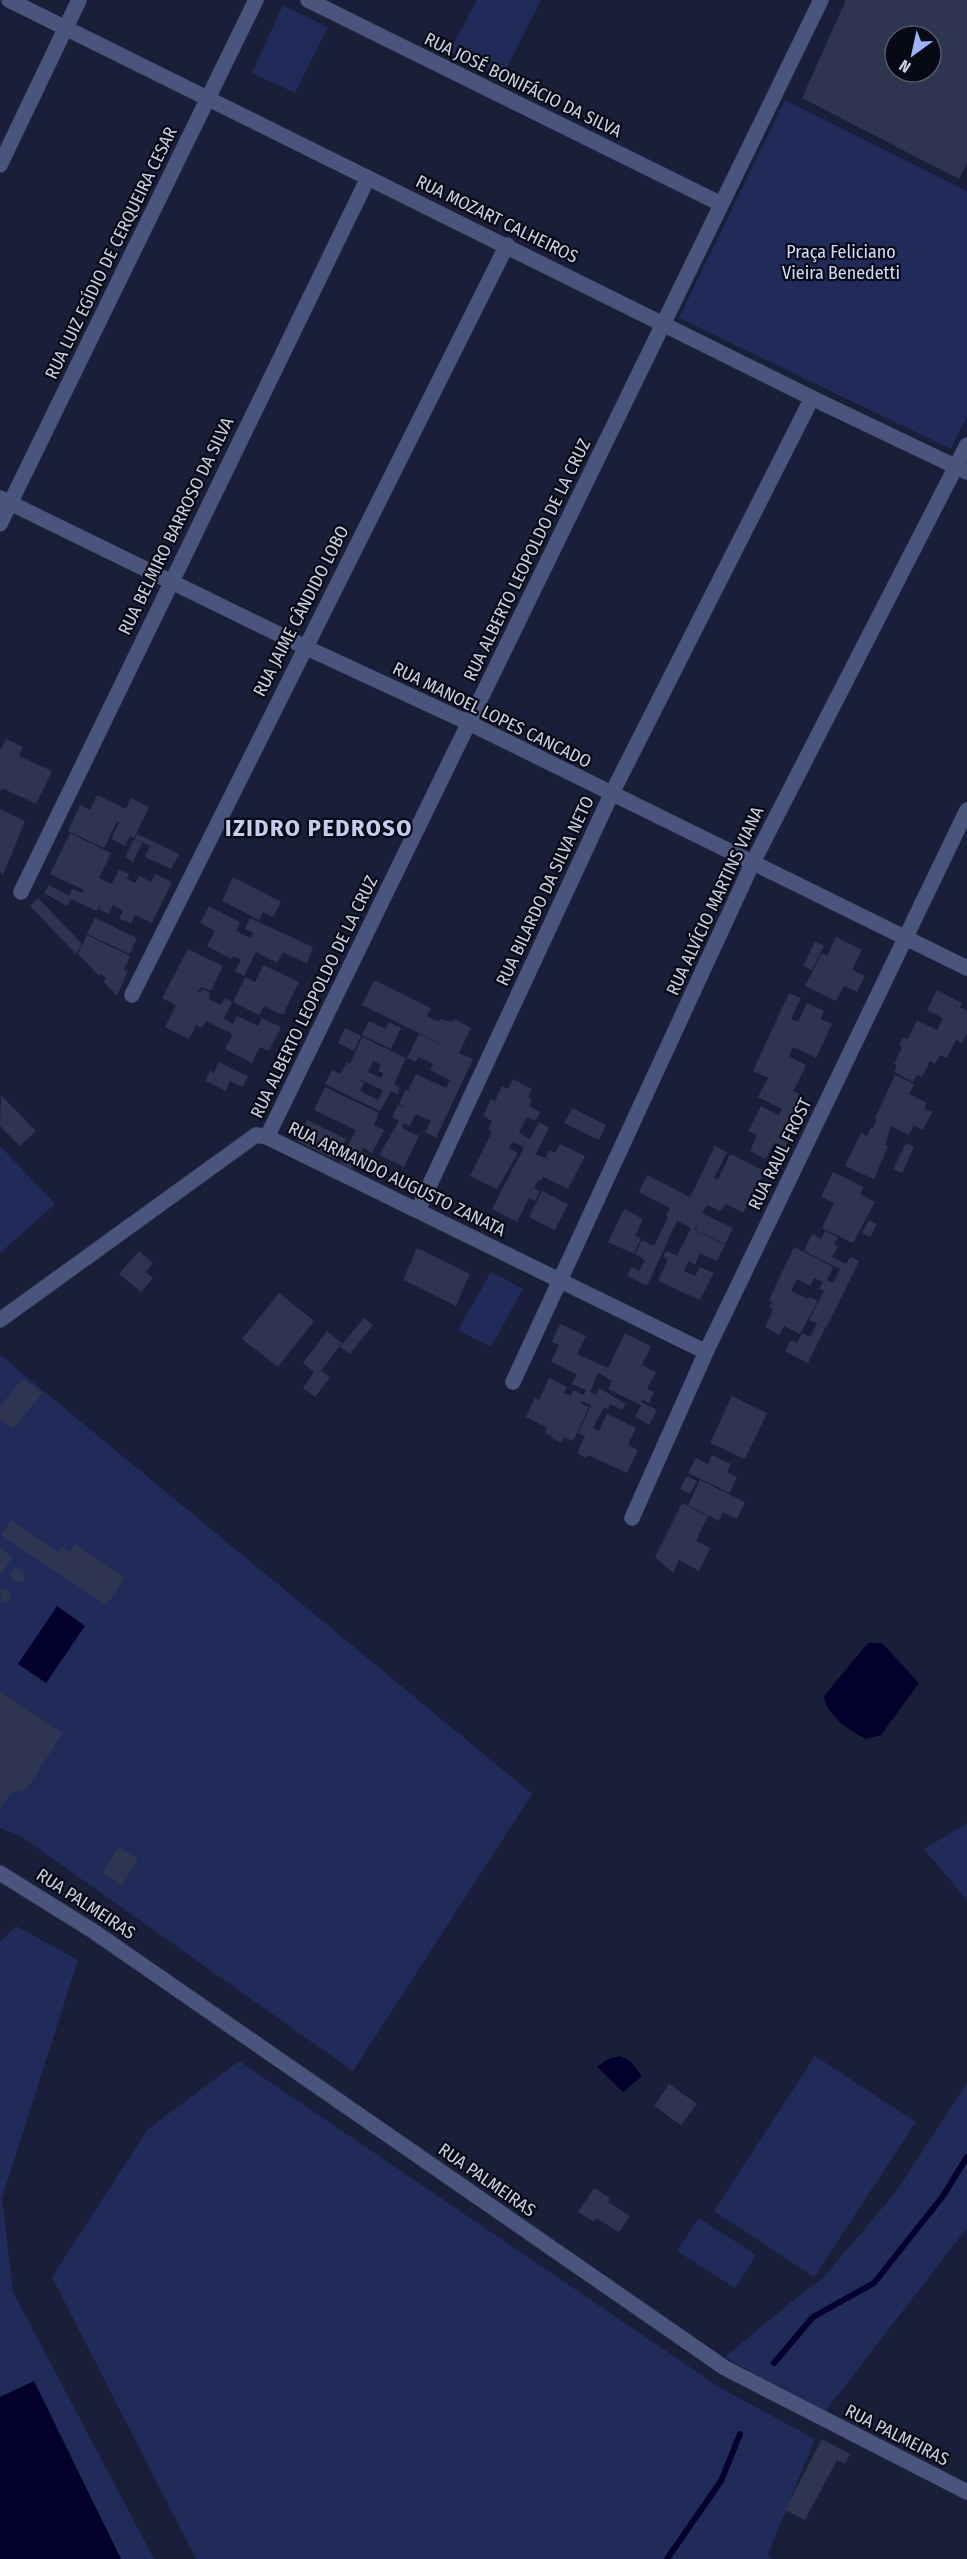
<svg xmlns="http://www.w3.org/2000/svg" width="967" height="2559" viewBox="0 0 967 2559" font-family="'Fira Sans Condensed',sans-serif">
  <rect width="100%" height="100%" fill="#191f38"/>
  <path fill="#202b5a" d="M477,0H541L502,77L449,52Z
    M283,5L328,27L295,93L252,73Z
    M785,100L967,191V416L951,449L679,318Z
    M0,1146L55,1204L0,1253Z
    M491,1272L523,1289L491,1347L458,1330Z
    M0,1355L532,1794L353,2071L22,1837L0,1828Z
    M967,1823V1900L924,1849Z
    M16,1926L78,1960L2,2198L13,2292L154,2559H0V1942Z
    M815,2056L916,2122L814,2277L714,2211Z
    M239,2061L722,2389L815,2439L768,2554L771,2559H196L52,2277L148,2129Z
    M967,2083V2228L823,2414L725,2357L790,2303L822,2279L895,2193Z
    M699,2218L756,2255L735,2288L677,2251Z"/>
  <path fill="#03002b" d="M57,1606L85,1626L46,1683L18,1664Z
    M868,1643H882L919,1683L881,1735L866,1739C849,1730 827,1716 824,1696Z
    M620,2056L630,2061L642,2076L623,2092L597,2067L608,2059Z
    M34,2381L121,2559H0V2397Z"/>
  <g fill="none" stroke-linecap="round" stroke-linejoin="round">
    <path stroke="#03002b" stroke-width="6" d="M774,2363L813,2317L874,2283L943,2196L967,2157
      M667,2559L721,2481L740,2434"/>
  </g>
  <path fill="#2e3550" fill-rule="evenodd" d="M846,0H967V163L959,179L802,98ZM895,36H931V72H895Z
    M6,739L23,747L19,756L52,771L36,804L2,788L0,792V751Z
    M97,795L126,809L131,798L149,807L134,838L130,836L125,846L111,839L119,823L117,822L104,848L68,831L80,805L90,810Z
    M0,809L25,821L3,875L0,872Z
    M70,833L111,853L99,878L112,884L119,869L129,874L127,879L135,883L139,876L151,882L155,874L172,882L152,923L135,915L131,924L119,918L123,911L113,905L108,914L99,909L102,899L97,911L71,899L67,906L44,893L49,885L69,896L72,889L82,893L84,890L50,874Z
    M137,834L179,854L171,869L145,857L150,846L135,839Z
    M134,839L142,843L133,862L125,857Z
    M233,877L281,902L273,917L263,912L259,920L222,901Z
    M38,898L82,944L76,954L30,906Z
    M209,906L240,922L232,940L236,931L250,938L253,933L245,929L250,918L313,947L307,964L283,952L277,963L256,952L244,976L235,971L241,960L233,956L232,959L207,946L215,931L200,923Z
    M95,918L137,938L130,954L87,934Z
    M87,935L130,956L124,969L128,971L117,996L104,982L106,977L100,974L99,976L78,954Z
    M836,937L862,950L852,970L865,976L857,992L844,986L836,1001L805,986L822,953L827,956Z
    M815,941L824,946L812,970L803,966Z
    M188,949L223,966L211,991L201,987L198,992L200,993L202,989L210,993L209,999L221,1005L225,998L232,1002L224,1019L233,1024L237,1016L258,1026L262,1018L281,1027L269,1051L260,1047L252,1063L225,1049L233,1034L206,1021L202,1028L196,1025L189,1039L165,1027L176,1005L162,998Z
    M263,965L299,982L283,1015L264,1006L259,1015L233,1002L245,977L255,982Z
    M374,980L431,1008L427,1016L439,1022L440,1019L452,1022L454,1019L471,1028L459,1053L473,1059L436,1138L425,1132L431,1121L416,1114L409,1126L404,1123L402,1128L419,1136L404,1167L379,1155L399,1121L392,1117L398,1105L407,1109L399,1104L406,1089L408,1091L416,1074L446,1088L450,1080L430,1070L433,1064L418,1057L416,1062L407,1058L419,1034L453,1050L362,1005Z
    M937,990L962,1003L960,1007L967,1011V1033L962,1043L956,1040L947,1058L940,1055L935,1064L930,1061L922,1077L917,1075L913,1082L894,1072L897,1065L894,1064L902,1047L899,1046L903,1037L908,1039L917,1020L937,1030L943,1018L927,1010Z
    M789,993L801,998L791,1019L798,1022L807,1003L824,1011L821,1019L832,1024L816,1058L793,1047L789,1056L806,1065L794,1090H791L804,1096L792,1121L797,1123L785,1148L774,1143L766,1159L750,1151L757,1135L748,1131L761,1106L779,1115L782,1109L758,1097L768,1078L753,1071Z
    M369,1021L386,1029L389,1022L401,1028L391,1049L362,1035Z
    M345,1028L361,1036L354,1051L338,1043Z
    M362,1037L406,1058L394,1084L400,1088L397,1094L391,1091L380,1111L325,1084L332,1070L340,1074L347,1062L350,1064ZM373,1061L381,1065L378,1071L383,1073L381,1078L368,1072ZM358,1079L383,1090L378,1100L360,1091L364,1083Z
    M219,1062L248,1076L243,1087L230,1081L226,1091L205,1081L210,1071L214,1073Z
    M895,1075L914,1084L909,1094L927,1103L924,1109L932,1112L923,1130L914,1125L909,1135L891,1126L885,1145L888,1146L874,1179L845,1166L861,1133L867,1136L871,1127L873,1128L877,1119L875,1118Z
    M513,1079L532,1089L528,1097L532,1100L529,1106L540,1112L535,1121L527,1117L519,1133L530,1139L539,1122L549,1128L536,1154L551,1161L546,1157L549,1150L555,1153L560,1144L585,1156L568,1189L543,1177L541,1181L538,1180L534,1188L540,1191L535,1201L529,1198L517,1222L492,1209L524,1147L512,1142L509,1148L518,1153L497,1189L470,1176L492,1132L488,1129L492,1121L483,1116L491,1099L495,1101L502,1086L508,1089Z
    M325,1087L379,1113L374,1125L384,1130L372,1153L363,1148L361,1151L378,1160L372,1172L355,1164L352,1170L339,1163L356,1130L314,1110Z
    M1,1095L36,1131L20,1146L0,1126Z
    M572,1108L606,1125L599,1140L564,1123Z
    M307,1120L346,1139L336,1160L297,1141Z
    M906,1143L914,1147L902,1173L893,1169Z
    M715,1146L727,1152L714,1178L718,1180L730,1154L765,1171L743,1213L726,1204L720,1211L707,1205L702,1213L733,1228L725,1244L695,1230L699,1221L694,1230L725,1245L717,1261L700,1253L695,1265L689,1261L684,1271L695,1276L700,1267L714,1273L700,1300L658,1281L668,1259L663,1257L666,1251L677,1256L691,1228L677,1221L647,1286L627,1276L632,1267L639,1271L645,1260L635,1254L642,1240L654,1246L668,1217L666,1216L670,1208L639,1192L647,1175L690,1197Z
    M833,1172L864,1187L860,1194L875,1202L853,1243L822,1228L834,1203L821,1197Z
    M542,1191L568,1204L555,1230L529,1217Z
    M624,1209L643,1219L635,1236L641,1238L634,1254L608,1242Z
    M869,1220L877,1224L870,1237L862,1233Z
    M825,1231L838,1237L834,1245L838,1247L832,1257L846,1264L850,1257L859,1261L826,1328L820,1325L825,1328L808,1363L785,1351L791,1340L797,1343L802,1333L810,1337L817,1323L809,1320L824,1291L819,1289L823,1282L814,1278L810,1286L797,1279L791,1291L808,1299L810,1297L818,1301L800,1334L784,1326L779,1335L765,1327L773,1309L769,1307L772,1302L769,1300L794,1247L833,1267L827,1280L833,1283L840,1269L804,1251L812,1234L821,1239Z
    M417,1248L470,1274L456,1306L403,1280Z
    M139,1251L153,1263L146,1272L153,1278L141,1292L119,1274Z
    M279,1293L314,1321L278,1367L242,1339Z
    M364,1318L373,1325L350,1354L340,1347Z
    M560,1324L586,1336L577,1354L608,1368L625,1333L651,1346L642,1365L656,1372L647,1389L654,1392L649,1403L643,1400L641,1402L657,1410L649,1425L635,1417L641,1405L608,1389L612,1381L604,1376L598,1373L590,1392L596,1395L599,1388L626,1404L622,1410L610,1404L608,1409L604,1407L593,1428L599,1431L607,1414L636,1428L628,1445L638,1450L627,1473L588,1455L586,1458L577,1453L585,1436L578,1433L591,1405L582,1401L581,1404L589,1407L573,1441L564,1437L561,1443L551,1438L552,1436L545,1433L547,1428L526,1417L535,1398L539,1400L549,1378L567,1387L564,1393L571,1396L573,1390L583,1395L586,1390L572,1384L577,1374L551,1362L559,1345L552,1342Z
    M327,1331L342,1343L321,1371L330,1377L315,1397L303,1388L314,1372L303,1363Z
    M22,1378L43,1393L13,1429L0,1419V1407Z
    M732,1396L767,1413L745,1459L710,1443Z
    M712,1455L731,1464L727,1472L737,1477L730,1493L688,1473L696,1458L708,1464Z
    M687,1476L697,1481L690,1494L680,1489Z
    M700,1480L745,1502L737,1519L723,1512L719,1521L688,1505Z
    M682,1503L708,1516L696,1541L710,1548L699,1571L679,1560L673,1573L655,1557Z
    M11,1520L58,1552L62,1546L70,1552L75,1544L125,1577L106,1606L1,1535Z
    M0,1548L13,1557L0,1576Z
    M21,1568L26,1575L23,1581L15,1583L10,1575L13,1569Z
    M0,1589H7L12,1595L9,1602L2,1603Z
    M0,1691L63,1733L26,1790L11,1792L0,1809Z
    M118,1847L138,1859L122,1886L102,1873Z
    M669,2084L697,2104L681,2125L654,2106Z
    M594,2188L610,2198L608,2202L630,2216L619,2232L596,2218L594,2222L578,2212Z
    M822,2439L850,2454L845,2464L837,2460L805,2520L785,2510Z"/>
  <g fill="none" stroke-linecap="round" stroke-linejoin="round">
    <g stroke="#353b53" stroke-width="16">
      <path id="minor" d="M308,0L721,204
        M0,165L79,0
        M0,498L305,647L469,723L967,968
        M0,524L256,0
        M21,892L368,178
        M132,995L507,245
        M267,1137L821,0
        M418,1210L611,795L812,398
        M0,1320L256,1135L267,1137L706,1352
        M513,1382L753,862L967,445
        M632,1518L706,1352L967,810"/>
    </g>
    <g stroke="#353b53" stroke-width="16">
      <path id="tertiary" d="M9,0L812,398L967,472
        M0,1873L93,1931L725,2368L967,2492"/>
    </g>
    <use href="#minor" stroke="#4a557d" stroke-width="15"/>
    <use href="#tertiary" stroke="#4a557d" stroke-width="15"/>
  </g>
  <g text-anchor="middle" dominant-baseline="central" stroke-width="4.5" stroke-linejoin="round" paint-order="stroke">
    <g font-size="18" fill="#cbd1e1" stroke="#070a15">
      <text transform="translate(523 85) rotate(26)">RUA JOSÉ BONIFÁCIO DA SILVA</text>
      <text transform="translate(497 219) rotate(26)">RUA MOZART CALHEIROS</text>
      <text transform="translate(111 253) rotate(-64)">RUA LUIZ EGÍDIO DE CERQUEIRA CESAR</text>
      <text transform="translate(176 526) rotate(-64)">RUA BELMIRO BARROSO DA SILVA</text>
      <text transform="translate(527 560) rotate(-64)">RUA ALBERTO LEOPOLDO DE LA CRUZ</text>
      <text transform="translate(301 611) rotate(-63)">RUA JAIME CÂNDIDO LOBO</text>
      <text transform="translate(492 715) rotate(26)">RUA MANOEL LOPES CANCADO</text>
      <text transform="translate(545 891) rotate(-65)">RUA BILARDO DA SILVA NETO</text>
      <text transform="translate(715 901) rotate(-65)">RUA ALVÍCIO MARTINS VIANA</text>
      <text transform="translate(314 997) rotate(-64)">RUA ALBERTO LEOPOLDO DE LA CRUZ</text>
      <text transform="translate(780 1154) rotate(-64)">RUA RAUL FROST</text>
      <text transform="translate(397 1179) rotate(26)">RUA ARMANDO AUGUSTO ZANATA</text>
      <text transform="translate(86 1904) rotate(33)">RUA PALMEIRAS</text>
      <text transform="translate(487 2180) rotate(35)">RUA PALMEIRAS</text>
      <text transform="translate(897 2435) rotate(27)">RUA PALMEIRAS</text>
    </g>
    <g font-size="18" fill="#d1dcfd" stroke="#070a15">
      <text x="841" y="252">Praça Feliciano<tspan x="841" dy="21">Vieira Benedetti</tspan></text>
    </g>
    <g font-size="24" font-weight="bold" letter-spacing="1.5" fill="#c3ceef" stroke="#070a15">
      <text x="319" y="828">IZIDRO PEDROSO</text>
    </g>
  </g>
  <g transform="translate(913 54) rotate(213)"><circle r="28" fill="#070a15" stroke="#555a67" stroke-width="1.5"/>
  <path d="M0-4.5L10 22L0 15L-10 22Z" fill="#9eb3fd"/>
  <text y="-9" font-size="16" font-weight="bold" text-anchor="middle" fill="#cbd1e1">N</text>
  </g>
</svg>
